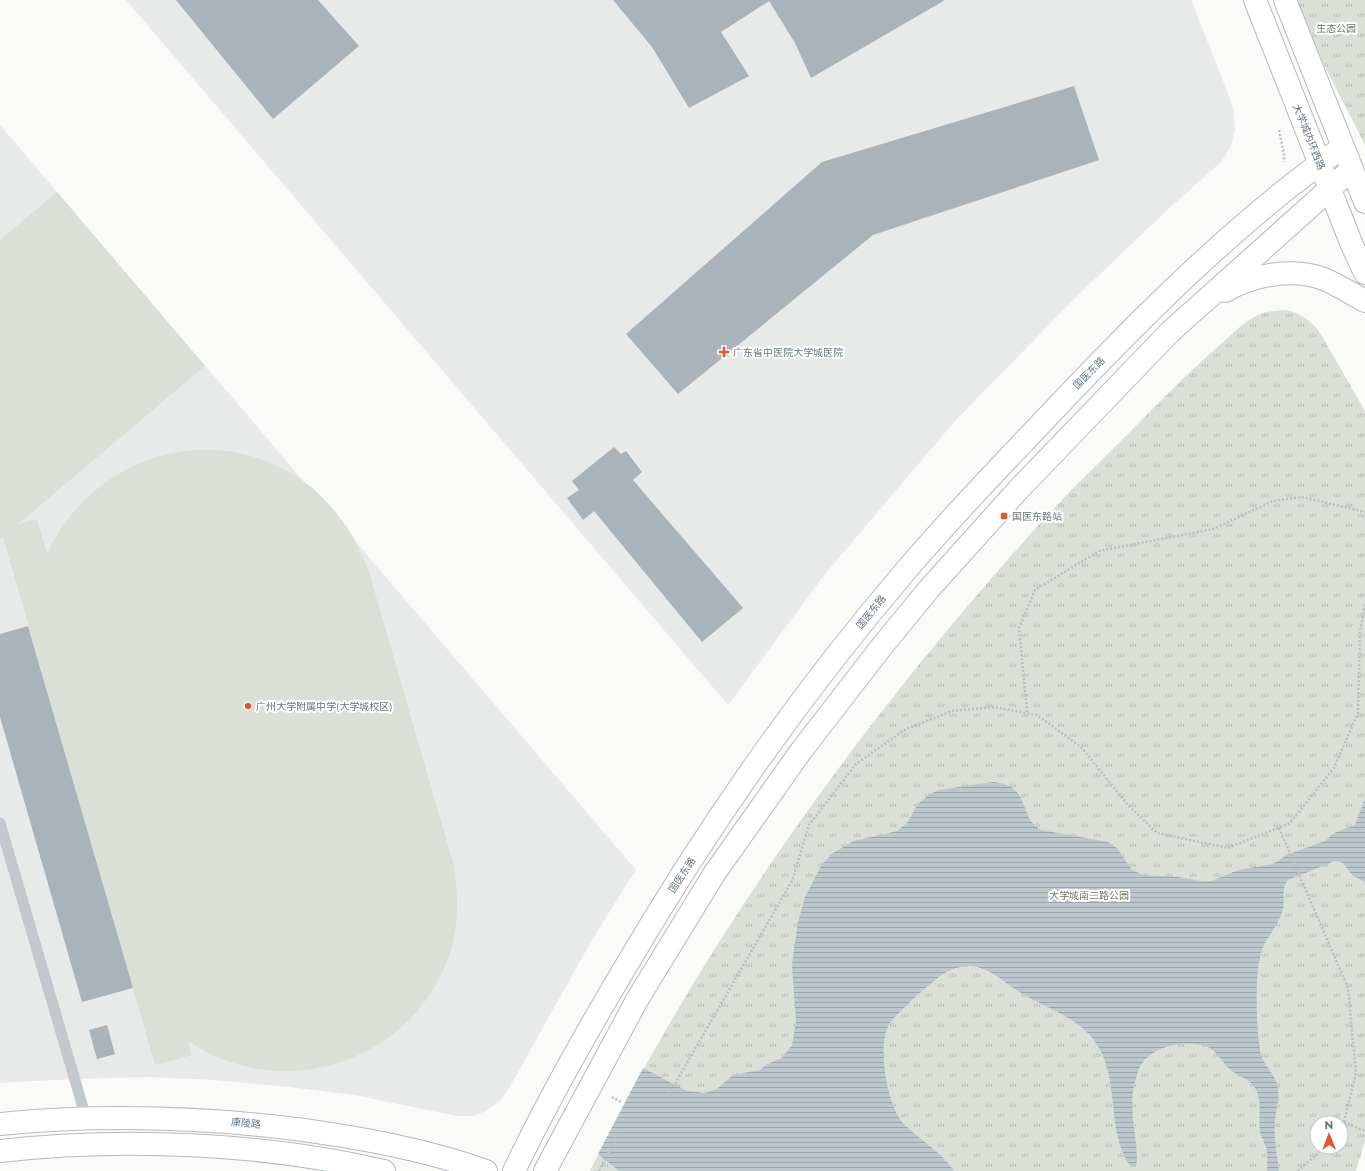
<svg xmlns="http://www.w3.org/2000/svg" width="1365" height="1171" viewBox="0 0 1365 1171" font-family="Montserrat,'Noto Sans SC',sans-serif">
  <defs>
    <pattern id="grass-tufts" width="24" height="20" patternUnits="userSpaceOnUse"><rect width="24" height="20" fill="#dadfd7"/><path d="M3 7l-1-3M5 7V3M7 7l1-3M15 17l-1-3M17 17v-4M19 17l1-3" fill="none" stroke="#b4b9b4"/></pattern>
    <pattern id="water-rules" width="6" height="5" patternUnits="userSpaceOnUse"><rect width="6" height="5" fill="#bbc7cb"/><path d="M0 2.5h6" fill="none" stroke="#9ca6aa"/></pattern>
  </defs>
  <rect width="100%" height="100%" fill="#fafaf8"/>
  <path fill="#e8e9e9" d="M126,0H1191L1229,96L1233,109L1235,131L1230,148L1221,162L1165,212L1074,299L955,421L825,574L728,705Z
    M0,125L306,484L336,513L348,528L356,542L636,870L596,933L509,1088L500,1101L486,1111L473,1116H457L354,1095L289,1087L214,1080L148,1077L74,1079L0,1083Z"/>
  <path fill="url(#grass-tufts)" fill-rule="evenodd" d="M1291,0H1365V145Z
    M1286,310C1301,314 1309,319 1319,331L1365,411V1141L1356,1171H590C704,941 856,729 1027,538C1059,501 1095,467 1129,433C1159,402 1190,371 1222,343C1233,333 1245,321 1258,315C1267,311 1276,311 1286,310ZM1317,1123H1341V1147H1317Z"/>
  <path fill="#dadfd7" d="M57,192L205,366L18,524L37,519L47,554C89,462 199,421 289,472C327,493 354,532 369,572L454,866C458,894 459,922 451,950C416,1061 284,1106 188,1041L192,1055L155,1065L3,537L0,539V240Z"/>
  <path fill="url(#water-rules)" d="M993,782C1033,786 1016,815 1041,830L1108,842L1117,848L1132,870L1143,875L1178,877L1201,881H1212L1238,870L1273,864L1287,855L1325,841L1334,833L1355,825L1365,798V882L1352,875L1343,863L1335,861L1288,880C1280,889 1286,902 1282,912C1278,926 1267,936 1262,950C1254,973 1256,1030 1261,1055C1265,1068 1277,1075 1278,1090C1280,1100 1276,1109 1275,1120C1273,1137 1277,1154 1279,1171H1267C1267,1163 1268,1155 1266,1147C1264,1141 1260,1136 1260,1130C1258,1116 1263,1102 1255,1088C1250,1079 1240,1077 1232,1071C1223,1064 1218,1052 1208,1047C1187,1038 1148,1046 1139,1069C1125,1105 1137,1127 1137,1162L1135,1167L1130,1166C1106,1131 1120,1085 1099,1048C1083,1019 1050,1010 1023,994C1008,986 997,973 980,968C972,965 963,966 956,968C940,971 905,1007 893,1019C889,1024 886,1029 885,1035C880,1058 888,1106 903,1123C919,1140 941,1151 954,1171H619L598,1154L643,1068L687,1091L705,1093L717,1089L733,1075L760,1070L766,1065L783,1057L792,1045L796,1022L792,965L798,922L805,897L822,864L833,853L854,841L897,831L907,823L918,804L930,794L939,790Z"/>
  <path fill="#aab3b9" d="M176,0H318L359,46L273,119Z
    M613,0H945L811,78L795,43L769,1L721,32L749,76L689,108L652,47Z
    M1074,86L1099,160L873,235L678,394L626,334L822,162Z
    M614,447L621,454L626,451L642,472L633,480L743,608L702,642L594,511L583,520L567,498L579,490L572,481Z
    M28,626L133,988L82,1002L0,717V634Z
    M107,1025L115,1054L97,1059L89,1030Z"/>
  <g fill="none" stroke-linecap="round" stroke-linejoin="round">
    <g stroke="#b3babf" stroke-width="24">
      <path id="secondary" d="M1255,0L1352,245L1365,273
        M1285,0L1365,202
        M1225,291C1253,275 1293,267 1324,279C1338,285 1352,294 1365,301
        M0,1124C101,1114 203,1117 304,1130C366,1139 427,1150 486,1171
        M0,1151C123,1137 263,1143 384,1171
        M514,1171C548,1100 586,1033 626,966C707,828 799,696 903,574C950,518 1002,465 1052,412C1140,319 1238,220 1343,147
        M545,1171L637,1000L714,874L801,751L883,645L929,589L1018,490L1170,332L1352,169"/>
    </g>
    <path stroke="#bbbfc2" stroke-width="2.5" stroke-dasharray="2 2" stroke-linecap="butt" d="M1279,130L1284,154V162
      M1027,712L1019,628L1035,590L1099,551L1213,529L1273,501L1302,497L1365,512
      M1279,828L1348,988L1356,1073L1341,1134
      M669,1094L792,881L809,825L856,764L906,729L952,711L994,707L1037,715L1081,747L1128,805L1157,833L1228,848L1290,823L1334,768L1358,713L1360,632L1365,603
      M612,1097L621,1102
      M1344,1122L1365,1131
      M599,1171L619,1133
      M1298,1171L1325,1147"/>
    <path stroke="#c3c8cc" stroke-width="11" d="M0,823L86,1118"/>
    <use href="#secondary" stroke="#fff" stroke-width="22"/>
  </g>
  <g fill="#e4572e" stroke="#fff" stroke-width="1.5">
    <path d="M722 346h4v4h4v4h-4v4h-4v-4h-4v-4h4z"/>
    <rect x="1000" y="512" width="8" height="8" rx="2"/>
    <circle cx="248" cy="706" r="4"/>
  </g>
  <g text-anchor="middle" dominant-baseline="central" stroke-width="4" stroke-linejoin="round" paint-order="stroke">
    <g font-size="10" fill="#687a64" stroke="#fff">
      <text x="1336" y="28">生态公园</text>
      <text x="1089" y="895">大学城南二路公园</text>
    </g>
    <g font-size="10" fill="#657683" stroke="#fff">
      <text transform="translate(1309 137) rotate(68)">大学城内环西路</text>
      <text transform="translate(1089 373) rotate(-46)">国医东路</text>
      <text transform="translate(871 612) rotate(-51)">国医东路</text>
      <text transform="translate(682 875) rotate(-57)">国医东路</text>
      <text transform="translate(246 1123) rotate(6)">康陵路</text>
    </g>
    <g font-size="10" fill="#657683" stroke="#fff" text-anchor="start">
      <text x="733" y="352">广东省中医院大学城医院</text>
      <text x="1012" y="516">国医东路站</text>
      <text x="256" y="706">广州大学附属中学(大学城校区)</text>
    </g>
  </g>
  <g transform="translate(1329 1135) rotate(359)"><circle r="19" fill="#ffffff" stroke="#c1c8cd"/>
  <path d="M0-3L7 15L0 10L-7 15Z" fill="#e4572e"/>
  <text y="-6" font-size="11" font-weight="bold" text-anchor="middle" fill="#657683">N</text>
  </g>
</svg>
